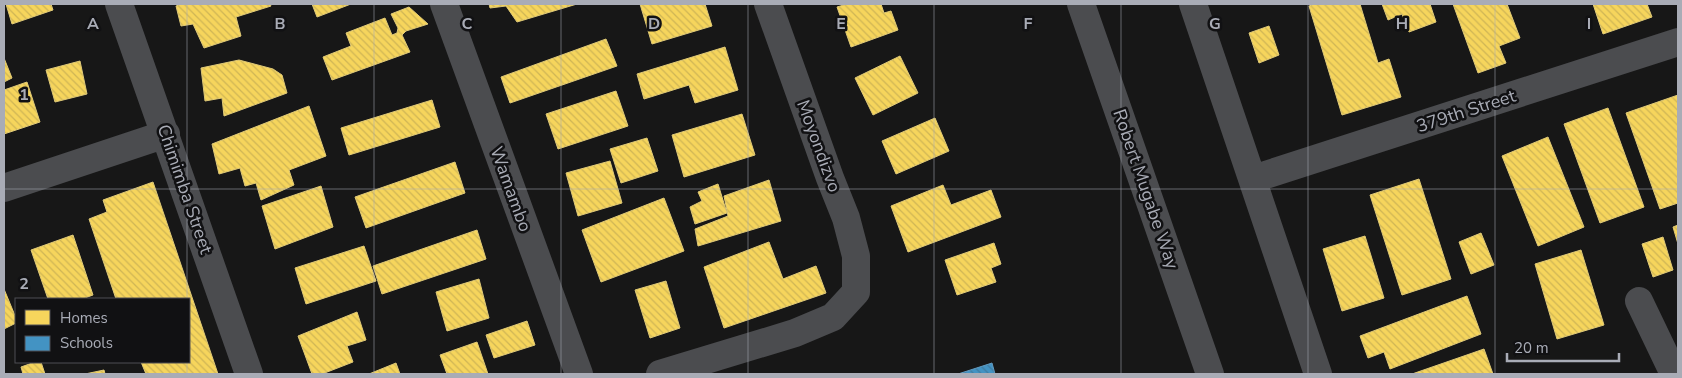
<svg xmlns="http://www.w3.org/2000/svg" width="1682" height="378" viewBox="0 0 1682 378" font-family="'Nunito Sans',sans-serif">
  <defs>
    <pattern id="homes-back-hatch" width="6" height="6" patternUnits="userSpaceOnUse" patternTransform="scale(1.25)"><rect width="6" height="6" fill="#f6d55c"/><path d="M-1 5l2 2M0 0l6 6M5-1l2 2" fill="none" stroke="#cfb555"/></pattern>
    <pattern id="schools-back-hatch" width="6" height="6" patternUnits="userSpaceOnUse" patternTransform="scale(1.25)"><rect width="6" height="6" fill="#4393c3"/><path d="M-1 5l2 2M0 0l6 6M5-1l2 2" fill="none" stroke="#3f7ba0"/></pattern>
  </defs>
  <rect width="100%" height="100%" fill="#171717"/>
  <path fill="url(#homes-back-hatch)" stroke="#dfc977" d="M6,4H51L53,10L12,24Z
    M182,4H270L271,6L236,17L241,36L204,48L193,24L181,26L176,6Z
    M312,4H351L317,17Z
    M489,4H577L517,22L506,6L490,8Z
    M640,4H705L712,26L652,44Z
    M847,4H881L884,13L891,11L898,30L851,47L837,7Z
    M1315,4H1360L1378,63L1389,59L1401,97L1342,115L1309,6Z
    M1382,4H1430L1436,22L1409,32L1402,14L1388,20Z
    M1453,4H1507L1520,38L1499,46L1506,63L1478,73Z
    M1593,4H1647L1652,17L1603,34Z
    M409,7L428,24L406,31L402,35L410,52L332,80L323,57L351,46L346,33L385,18L392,35L397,33L398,28L391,14Z
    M1269,26L1279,55L1259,63L1249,33Z
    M606,39L617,66L510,103L501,77Z
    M725,47L738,90L695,103L689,85L644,99L637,74Z
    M900,56L918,93L873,115L855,78Z
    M4,58L12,78L4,82Z
    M239,60L273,69L282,75L287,93L224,116L222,98L205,101L201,68Z
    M80,61L87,94L55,102L46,70Z
    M27,82L40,122L4,134V90Z
    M616,91L628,126L558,149L546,114Z
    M1678,95V203L1660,209L1626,113Z
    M432,100L440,127L349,155L341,128Z
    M309,106L326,156L289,170L294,185L261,200L256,183L245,186L240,168L219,174L212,144Z
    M1608,108L1644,207L1600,223L1564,124Z
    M742,114L755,155L684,177L672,135Z
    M935,118L949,151L896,174L882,141Z
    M1548,137L1584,227L1538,246L1502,156Z
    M647,138L658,171L621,183L610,149Z
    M610,161L622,203L578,216L566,173Z
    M455,162L465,193L366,228L355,197Z
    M1419,179L1451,279L1402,295L1370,195Z
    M769,180L781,221L698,246L695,229L728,216L724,196Z
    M153,182L218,374H146L141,362H189V299H116L89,219L107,212L103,200Z
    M718,184L727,213L695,224L690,207L702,201L698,192Z
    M943,185L951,205L991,190L1001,217L908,252L891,206Z
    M321,186L333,227L275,249L262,206Z
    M664,198L684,251L601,282L582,230Z
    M1678,225V244L1673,227Z
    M477,230L486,259L382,294L373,266Z
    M1481,233L1494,265L1471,274L1459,242Z
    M73,235L93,295L82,299H48L31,250Z
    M1365,236L1384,298L1342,311L1323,249Z
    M1663,237L1673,270L1653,277L1642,244Z
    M769,242L783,279L816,266L826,293L724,328L704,267Z
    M994,243L1001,264L991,268L996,282L957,295L945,260Z
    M364,246L376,281L306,304L295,268Z
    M1581,250L1604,325L1557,339L1535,264Z
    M479,279L489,318L447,331L436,292Z
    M666,281L680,328L650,338L635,290Z
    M4,289L16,318V323L4,329Z
    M1467,296L1481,334L1390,369L1384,352L1368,358L1360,336Z
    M357,312L366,340L347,346L353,362L322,374H312L298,336Z
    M527,321L535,345L494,358L486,335Z
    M477,342L488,374H447L440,355Z
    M1484,349L1493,374H1412Z
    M35,362H41L45,374H23L21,367Z
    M396,363L400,374H369Z
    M104,370L105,374H85Z"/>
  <path fill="url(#schools-back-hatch)" stroke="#629abf" d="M992,363L995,374H958Z"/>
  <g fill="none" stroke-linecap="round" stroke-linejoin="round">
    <path stroke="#4b4c4f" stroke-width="28" d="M119,4L249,374
      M444,4L579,374
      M1193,4L1318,374
      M1253,179L1678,42
      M4,188L166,134
      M1639,301L1674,374
      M660,374L795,333L833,317L856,292V256L846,218L830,178L768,4"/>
    <path stroke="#4b4c4f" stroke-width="28" d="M1081,4L1210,374"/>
  </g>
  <path fill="none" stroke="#a9acb6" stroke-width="1" stroke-opacity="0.55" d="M187,4V299M374,4V374M561,4V374M748,4V374M934,4V374M1121,4V374M1308,4V374M1495,4V374M4,189H1678M187,362V374"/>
  <g text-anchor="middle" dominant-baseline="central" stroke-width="5" stroke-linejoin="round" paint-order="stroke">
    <g font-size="18" fill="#a9acb6" stroke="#111113">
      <text transform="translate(1466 111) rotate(-18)">379th Street</text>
      <text transform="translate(819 146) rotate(70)">Moyondizvo</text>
      <text transform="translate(185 189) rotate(71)">Chimimba Street</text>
      <text transform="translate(511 189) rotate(70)">Wamambo</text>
      <text transform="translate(1146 189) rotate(71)">Robert Mugabe Way</text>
    </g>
  </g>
  <g font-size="16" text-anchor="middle" font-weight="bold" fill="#a9acb6" stroke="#111113" stroke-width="5" stroke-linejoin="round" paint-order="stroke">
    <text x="93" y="29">A</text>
    <text x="280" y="29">B</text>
    <text x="467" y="29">C</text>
    <text x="654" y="29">D</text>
    <text x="841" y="29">E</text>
    <text x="1028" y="29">F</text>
    <text x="1215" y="29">G</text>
    <text x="1402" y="29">H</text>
    <text x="1589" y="29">I</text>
    <text x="24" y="100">1</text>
    <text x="24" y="289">2</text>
  </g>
  <rect width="1682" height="378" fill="none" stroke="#a9acb6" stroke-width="10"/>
  <rect x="15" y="298" width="175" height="65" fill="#111113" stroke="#4e4f54"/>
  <rect x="25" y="310" width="25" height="15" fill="#f6d55c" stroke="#4e4f54"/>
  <text x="60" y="323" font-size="15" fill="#a9acb6">Homes</text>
  <rect x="25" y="336" width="25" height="15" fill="#4393c3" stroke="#4e4f54"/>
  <text x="60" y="348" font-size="15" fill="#a9acb6">Schools</text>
  <path d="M1507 353v8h112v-8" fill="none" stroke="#a9acb6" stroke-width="2.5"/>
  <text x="1514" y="353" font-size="15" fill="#a9acb6" stroke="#111113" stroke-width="4" paint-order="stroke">20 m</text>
</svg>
